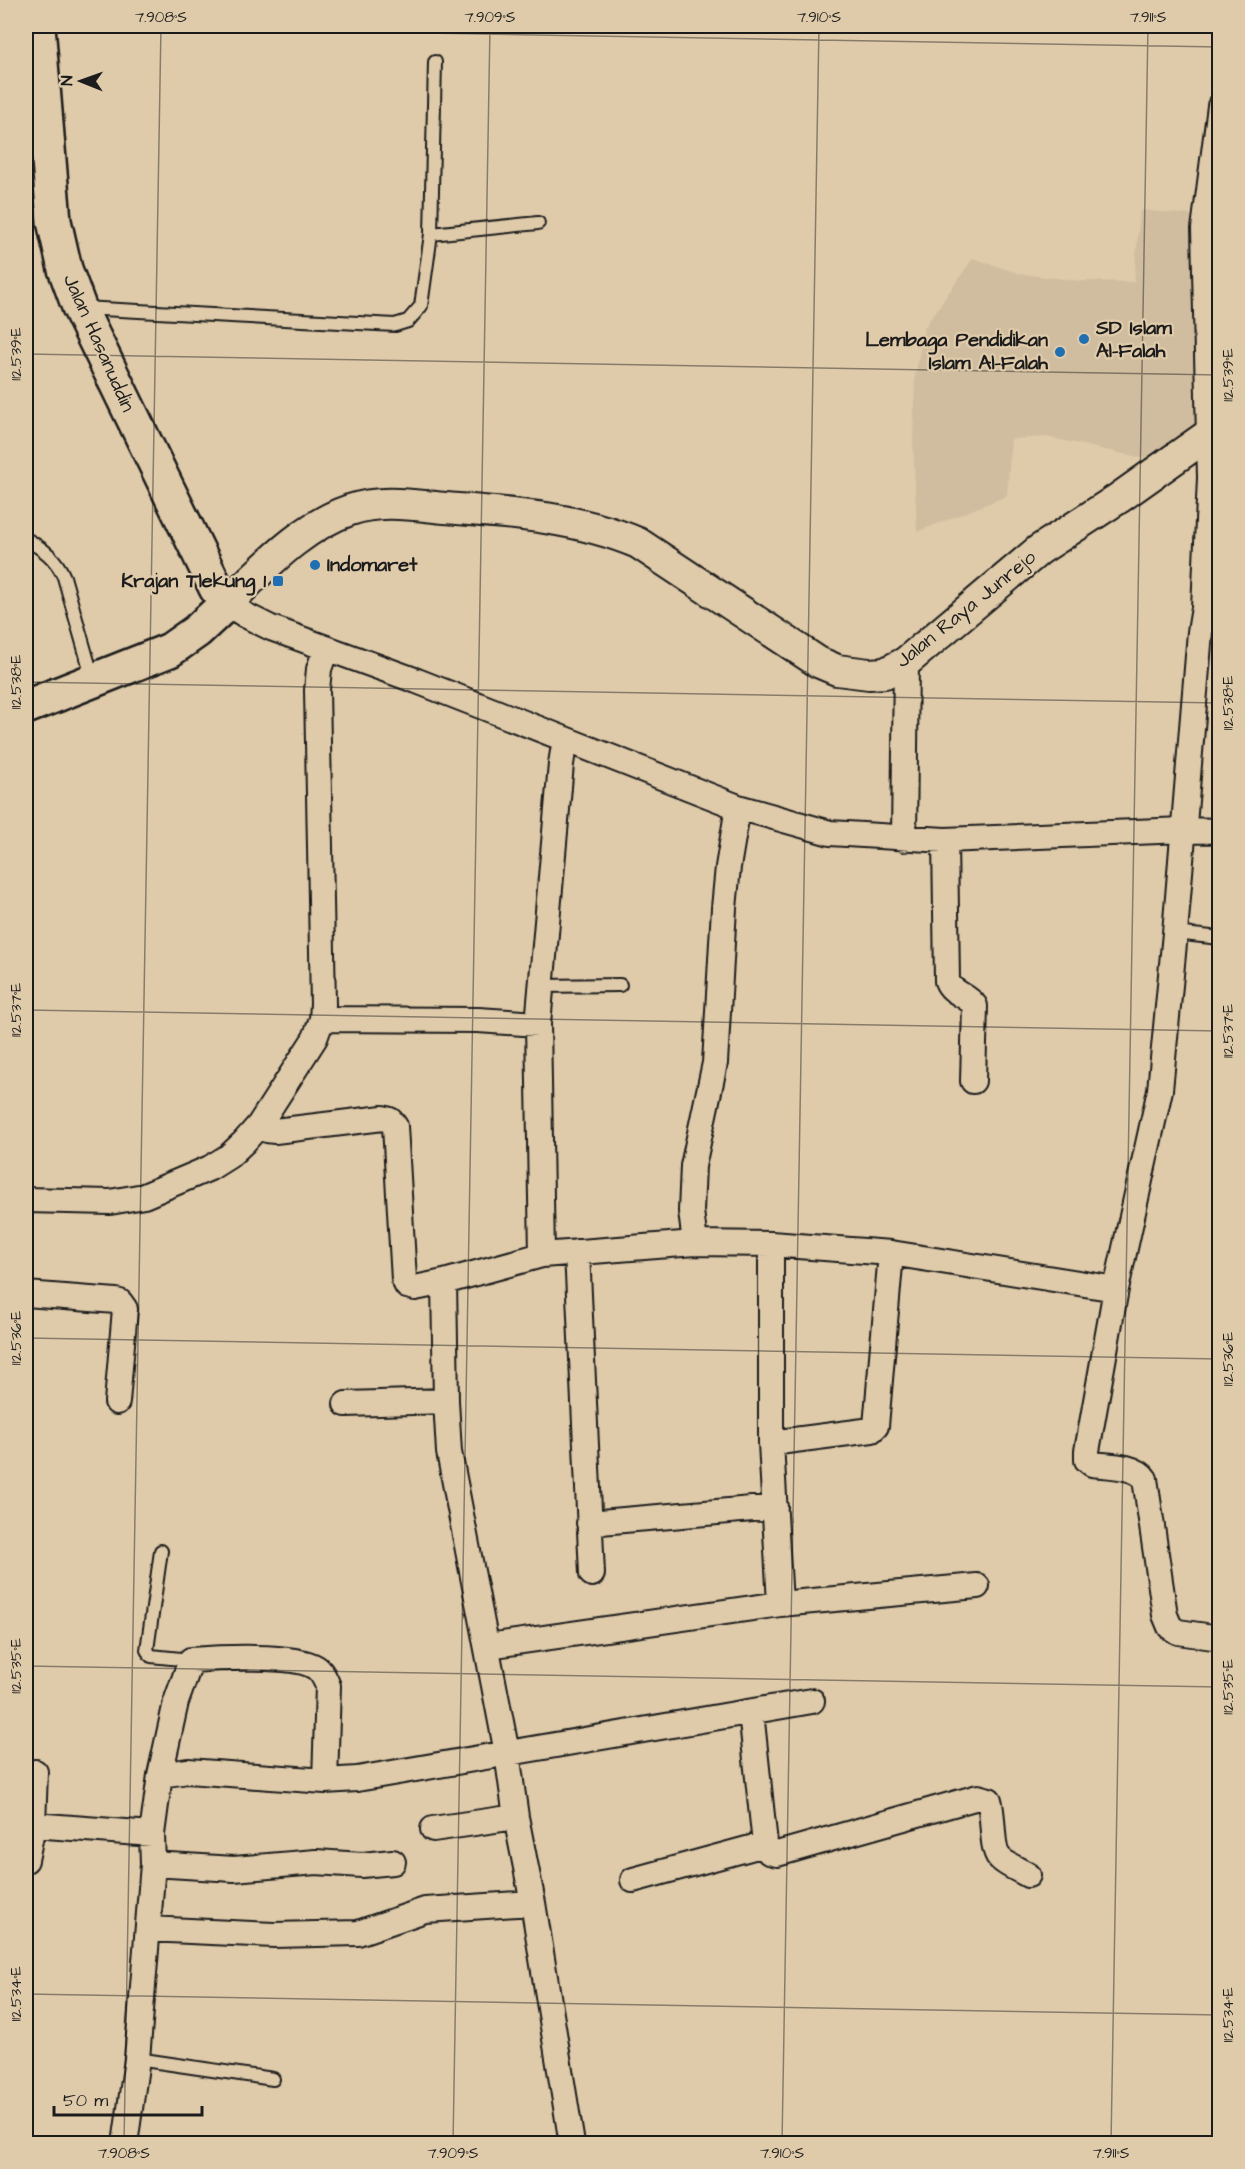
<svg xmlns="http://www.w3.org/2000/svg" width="1245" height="2169" viewBox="0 0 1245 2169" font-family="'Architects Daughter',sans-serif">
  <rect width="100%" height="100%" fill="#dfcbaa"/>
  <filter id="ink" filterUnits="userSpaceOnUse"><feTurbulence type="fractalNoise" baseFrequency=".0167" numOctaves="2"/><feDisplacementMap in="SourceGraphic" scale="12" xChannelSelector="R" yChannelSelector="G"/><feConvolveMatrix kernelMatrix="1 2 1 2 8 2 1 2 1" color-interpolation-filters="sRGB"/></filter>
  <g filter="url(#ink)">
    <path fill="#d0bd9f" d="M1140,210L1201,216L1202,409L1191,435L1160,462L1047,437L1011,439L1007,496L917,532L913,441L915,377L924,328L973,258L1020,274L1082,281L1134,282Z"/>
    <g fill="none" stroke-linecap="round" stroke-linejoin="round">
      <g stroke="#1c1c1c" stroke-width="16">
        <path id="service" d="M431,234L538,223
          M83,308L395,325L408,321L421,306L431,234L435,62
          M26,539C43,549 56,558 64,577L93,679
          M1175,933L1220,938
          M541,986L620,985
          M161,1551L147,1650L151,1656L191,1660
          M137,2059L273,2079"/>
      </g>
      <g stroke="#1c1c1c" stroke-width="28">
        <path id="minor" d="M1220,106L1204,229L1210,478L1204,608L1200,632L1175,933L1160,1090L1116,1289L1087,1451V1460L1092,1464C1108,1466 1136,1465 1145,1479L1165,1615L1170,1627L1178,1632L1220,1638
          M227,603L245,615L271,628L417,681L738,807L830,833L945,840L1183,830L1220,831
          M904,839L906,662
          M945,840L947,981C952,994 967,994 975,1006L973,1081
          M322,1019L478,1020L538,1024
          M259,1125L267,1130L275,1131L383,1118L390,1120L395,1126L404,1280L407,1286L415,1288L444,1282L542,1255L695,1243L771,1244L891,1253L1116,1289
          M26,1200L110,1202L144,1196L210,1168L229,1156L244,1142L259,1125L315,1038L322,1019L323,1004L317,690L319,669L326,649
          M695,1243L691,1211L693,1166L715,1063L724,908L728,867L738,807
          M771,1244V1443L780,1604
          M577,1252L592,1574
          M542,1255L538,1024L561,764L565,739
          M444,1282L446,1401L449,1452L507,1753L516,1817L533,1903L572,2144
          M26,1294L116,1301L120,1302L125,1309L117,1402
          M346,1404L446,1401
          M771,1443L872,1430L876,1426L891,1253
          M589,1523L775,1507
          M488,1646L780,1604L977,1586
          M751,1712L765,1844L769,1852L777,1854L978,1797L989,1800C994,1815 991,1848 999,1857C1003,1863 1021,1871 1028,1875
          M160,1775L176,1702L191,1660C217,1658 295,1654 315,1667C322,1671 325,1679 328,1686L325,1781
          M33,1825L152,1834
          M433,1829L516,1817
          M26,1860L33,1825L35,1772
          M153,1864L234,1869L316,1862L362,1865L393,1862
          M633,1880L765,1844
          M148,1929L274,1935L358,1933L425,1910L533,1903
          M125,2144L137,2059L153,1864L152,1834L160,1775L188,1771L325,1781L357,1779L812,1701"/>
      </g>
      <g stroke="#1c1c1c" stroke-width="34">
        <path id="tertiary" d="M227,603C263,569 302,526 350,510C381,499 413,505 445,508C510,513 577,517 638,543L818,662L837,670L869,674L885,673L906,662L1039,550L1119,498L1208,435L1220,420"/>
      </g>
      <g stroke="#1c1c1c" stroke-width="38">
        <path id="secondary" d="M26,707L170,650L197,631L227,603L216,588L79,307L65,269L54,221L38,26"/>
      </g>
      <use href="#service" stroke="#dfcbaa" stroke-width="12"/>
      <use href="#minor" stroke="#dfcbaa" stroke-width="24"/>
      <use href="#tertiary" stroke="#dfcbaa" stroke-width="30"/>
      <use href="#secondary" stroke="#dfcbaa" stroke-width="33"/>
    </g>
  </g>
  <path fill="none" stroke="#1c1c1c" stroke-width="1.5" stroke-opacity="0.45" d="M26,26L1220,47M26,354L1220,375M26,682L1220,703M26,1010L1220,1031M26,1338L1220,1359M26,1666L1220,1687M26,1994L1220,2015M124,2144L161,26M453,2144L490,26M782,2144L819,26M1111,2144L1148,26"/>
  <g fill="#1f6fb2" stroke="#dfcbaa" stroke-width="2">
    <circle cx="1084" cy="339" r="6"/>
    <circle cx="1060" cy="352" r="6"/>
    <circle cx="315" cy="565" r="6"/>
    <rect x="272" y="575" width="12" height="12" rx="3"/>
  </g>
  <g text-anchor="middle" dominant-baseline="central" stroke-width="4.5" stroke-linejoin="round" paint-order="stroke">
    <g font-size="20" font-weight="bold" fill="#1c1c1c" stroke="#dfcbaa" text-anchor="start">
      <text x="1096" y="328">SD Islam<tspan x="1096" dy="23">Al-Falah</tspan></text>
      <text x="1048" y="340" text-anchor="end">Lembaga Pendidikan<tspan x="1048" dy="23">Islam Al-Falah</tspan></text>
      <text x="327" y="565">Indomaret</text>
      <text x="266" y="581" text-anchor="end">Krajan Tlekung 1</text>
    </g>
    <g font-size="20" fill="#1c1c1c" stroke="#dfcbaa">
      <text transform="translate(99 343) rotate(66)">Jalan Hasanuddin</text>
      <text transform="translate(966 609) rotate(-39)">Jalan Raya Junrejo</text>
    </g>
  </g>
  <rect width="1245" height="2169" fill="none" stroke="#dfcbaa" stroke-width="66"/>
  <g transform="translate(81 81) rotate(271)" stroke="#dfcbaa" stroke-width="4.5" paint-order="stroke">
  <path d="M0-4.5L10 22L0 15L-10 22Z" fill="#1c1c1c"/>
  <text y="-9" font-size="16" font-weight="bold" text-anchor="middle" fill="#1c1c1c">N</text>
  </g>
  <path d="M54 2106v9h148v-9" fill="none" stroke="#1c1c1c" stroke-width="3"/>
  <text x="63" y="2106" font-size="18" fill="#1c1c1c" stroke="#dfcbaa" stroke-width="4.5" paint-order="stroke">50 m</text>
  <rect x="33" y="33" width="1179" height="2103" fill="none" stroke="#1c1c1c" stroke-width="2"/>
  <g font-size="15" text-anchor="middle" fill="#1c1c1c">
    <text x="161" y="22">7.908°S</text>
    <text x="490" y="22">7.909°S</text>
    <text x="819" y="22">7.910°S</text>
    <text x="1148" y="22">7.911°S</text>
    <text transform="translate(16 354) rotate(-90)" y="5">112.539°E</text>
    <text transform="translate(1228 375) rotate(-90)" y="5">112.539°E</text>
    <text transform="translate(16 682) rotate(-90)" y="5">112.538°E</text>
    <text transform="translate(1228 703) rotate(-90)" y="5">112.538°E</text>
    <text transform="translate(16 1010) rotate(-90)" y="5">112.537°E</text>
    <text transform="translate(1228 1031) rotate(-90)" y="5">112.537°E</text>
    <text transform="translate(16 1338) rotate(-90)" y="5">112.536°E</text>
    <text transform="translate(1228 1359) rotate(-90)" y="5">112.536°E</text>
    <text transform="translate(16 1666) rotate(-90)" y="5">112.535°E</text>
    <text transform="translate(1228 1687) rotate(-90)" y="5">112.535°E</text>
    <text transform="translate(16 1994) rotate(-90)" y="5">112.534°E</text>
    <text transform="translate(1228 2015) rotate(-90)" y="5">112.534°E</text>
    <text x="124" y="2158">7.908°S</text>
    <text x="453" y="2158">7.909°S</text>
    <text x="782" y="2158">7.910°S</text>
    <text x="1111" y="2158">7.911°S</text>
  </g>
</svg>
